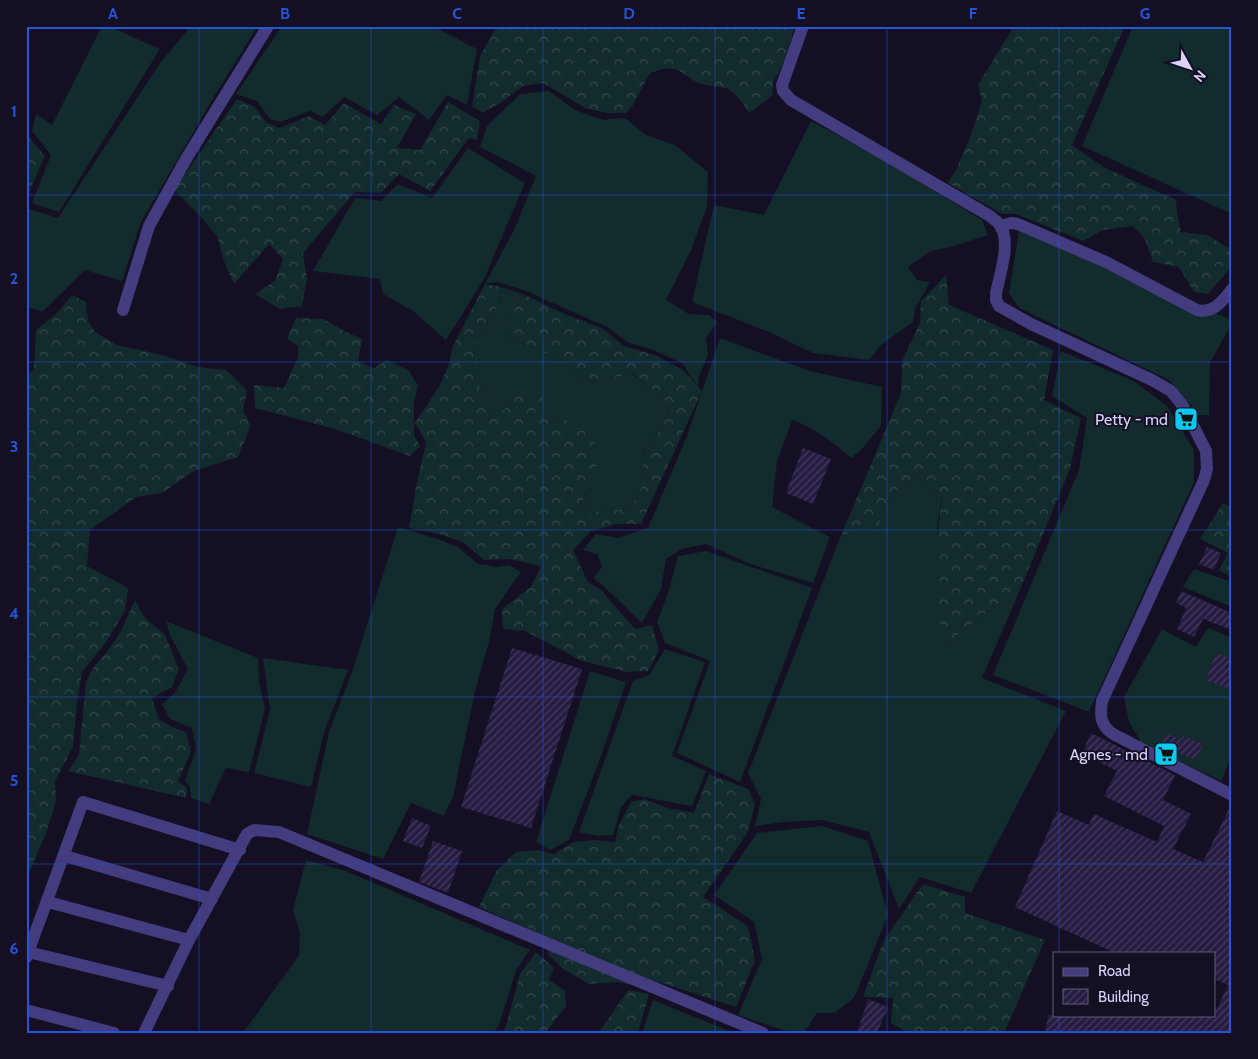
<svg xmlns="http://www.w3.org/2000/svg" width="1258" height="1059" viewBox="0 0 1258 1059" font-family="Cabin,sans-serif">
  <defs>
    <pattern id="forest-crowns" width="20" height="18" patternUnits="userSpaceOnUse" patternTransform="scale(1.25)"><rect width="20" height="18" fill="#122b2c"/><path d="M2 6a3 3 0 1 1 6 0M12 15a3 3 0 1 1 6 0" fill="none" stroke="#34494c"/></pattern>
    <pattern id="building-hatch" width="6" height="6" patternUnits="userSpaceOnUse" patternTransform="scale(1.25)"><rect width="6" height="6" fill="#261c42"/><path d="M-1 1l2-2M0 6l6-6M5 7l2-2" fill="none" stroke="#453c5e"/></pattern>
  </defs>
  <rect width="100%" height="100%" fill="#140f22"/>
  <path fill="#122b2c" d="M102,26H108L160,49L59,212L32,203L51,155L32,131L36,114L52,125Z
    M191,26H258L215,95L141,222L122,281L85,270L42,312L26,306V215L29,209L58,218L160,63Z
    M282,26H432L477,49L467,105L447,95L429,120L399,97L377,115L344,97L323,117L310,111L281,122L270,119L257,101L236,94Z
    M1133,26H1232V214L1082,146Z
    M549,91L575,110L603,120L625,118L646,135L675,145L708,172L707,206L692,248L666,300L689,314L709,315L717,322L706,339L708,355L699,376L698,387L682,363L653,350L627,342L609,328L526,291L498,282L485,284L515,228L536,176L480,147L487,126L520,94Z
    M811,121L874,154L982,220L988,235L951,247L931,251L908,267L917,280L930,282L915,309L913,322L881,345L869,360L813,353L769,332L692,302L714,205L764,215Z
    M468,148L525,183L484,279L446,340L413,311L383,294L380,279L313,271L355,198L381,201L398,184L432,198Z
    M1019,231L1232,320V323L1210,363L1209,415H1198L1192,406L1169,380L1019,308L1009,293Z
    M501,287L525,295L514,309L505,336L558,359L589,382L632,374L664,399L669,412L660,429L645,450L640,493L627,511L615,509L587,513L581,503L591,489L575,431L566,420L559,421L543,411L521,391L504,410L491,412L490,395L475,382L472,363L481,333L499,304Z
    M720,338L810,371L882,387L881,426L861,450L851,458C833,442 815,428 792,420L777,462L772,507L830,537L813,583L750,564L706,544L682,549L666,559L661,589L642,623C625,608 611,591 593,578L602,567L597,554L583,550L596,534L618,538L648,528L687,436Z
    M1061,351L1134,381L1167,406L1194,450V482L1089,712L993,675L1079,470L1087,418L1052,396Z
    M914,477L942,495L937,528L945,644L1002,601L1014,604L982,678L1066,711L971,893L920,877L899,909L869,832L822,820L785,822L755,826L761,799L748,773L840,538L859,529H877L889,498Z
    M398,527L438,539L458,547L478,564L497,567L509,565L521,572L495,609L490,638L475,691L453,797L444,816L411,803L383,859L307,834L329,732L352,672Z
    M706,551L812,588L740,782L677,753L710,661L665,643L657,622L669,590L678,556Z
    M1194,569L1232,582V607L1183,587Z
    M166,621L258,658L259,680L265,709L249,772L226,768L209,804L191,798L190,786L185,781L196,749L192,728L170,719L162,704L174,694L188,669L170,635Z
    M1208,628L1232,638V755L1221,781L1141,742L1129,722L1124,697L1162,629L1196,647Z
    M665,649L705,662L672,756L706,771L692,806L632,795L621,807L613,835L597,836L579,832L633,681L649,675Z
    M263,658L348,670L324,733L311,787L254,773L270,710Z
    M590,671L626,682L600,759L569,840L550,850L536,842Z
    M822,826L868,841L888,915L854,998L835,1013H817L804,1033H792L738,1015L762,959L754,922L714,895L757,833Z
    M306,860L346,871L530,950L516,970L500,1022L494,1033H243L299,955L300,933L293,910Z
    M653,1000L734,1033H642Z"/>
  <path fill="url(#forest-crowns)" d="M497,26H795L784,61L773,83L772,96L749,113C744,105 737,94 728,89C722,86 712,87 705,85C680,78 682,60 650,73L633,105L626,113H608L585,108L543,83L523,86L503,101L483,113L472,106L480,56Z
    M1014,26H1125L1072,145L1105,168L1176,200L1177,212L1181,232L1207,235L1232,250V266L1208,294L1194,292L1179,267L1153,262L1145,239L1133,226L1103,230L1083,241L1016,214H1002L948,183L957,168L972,132L982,101L978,85Z
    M237,99L255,107L266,122L279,128L309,116L325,125L344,103L381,124L394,105L416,114L397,148L420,150L448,102L480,121L477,140L469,138L430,191L399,174L381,193L355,192L303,253L307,279L302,306L280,309L255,294L275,281L283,259L269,244L234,284L223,259L218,238L202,218L174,190Z
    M26,134L45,156L26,199Z
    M946,275L949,305L1053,350L1044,400L1081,418L1070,469L1014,604L1002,601L945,644C942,631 939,619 937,606C932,569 938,531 942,495L914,477L889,498L877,529H859L840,538L901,393L902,361L920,323L921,301Z
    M485,284L501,287L499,304L481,333L472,363L475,382L490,395L491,412L504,410L521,391L535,390L546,402L544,411L559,421L566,419L575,431H589C600,445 598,473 590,489C588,494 584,498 581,503L587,513L615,509L627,511L640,493L645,450L660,429L669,412L664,399L633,374L589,382L558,359L505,336L514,309L525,295L567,315L602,328L624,346L655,355L683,370L702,391L641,524H617L591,531L573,550L588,582L601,590L635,629L652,625L659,650L648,671L627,672L582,661L525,631L503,629L502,609L531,587L541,566L510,559L484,560L463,542L439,534L409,528L417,482L426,442L415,423L440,385L449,364L452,348Z
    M72,295L86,302L88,321L95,332L117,345L162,355L198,367L226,370L247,390L243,411L251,425L238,457L194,471L162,493L136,497L90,530L87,566L128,588L125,611L104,645L82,672L77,703L73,747L55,781L56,798L55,805L46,833L26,881V378L34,368L36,330L57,313Z
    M296,318L324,319L344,331L362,339L358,361L374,368L387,360L408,370L418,385L414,403V435L420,446L410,456L335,429L255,408L254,385L284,388L298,357V346L287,339Z
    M1223,503L1232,508V578L1219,570L1228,553L1200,539Z
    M135,600L145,618L165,635L179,669L172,687L152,698L159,719L172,727L186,732L191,752L178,781L187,788L186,798L68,771L79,755L86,682L93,668L110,648L121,631Z
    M709,774L748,789L755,804L748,832L703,897L748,926L755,960L736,1007L659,982L640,987L618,982L589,984L563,969L548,954L547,937L479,907L497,870L516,852L537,850L554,854L573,842L594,840L615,842L618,827L631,802L645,799L667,808L694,813Z
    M923,884L965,897V913L1045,940L1004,1033H908L891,1023L893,998L863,997L884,940Z
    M536,952L554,968L549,980L565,991L566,1006L545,1033H502L506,1026L520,974Z
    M628,990L649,994L638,1033H601L600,1031Z"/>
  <path fill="url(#building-hatch)" d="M803,448L831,459L813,504L786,493Z
    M1207,547L1221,553L1214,570L1199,564Z
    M1181,591L1232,613V630L1203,619L1194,637L1177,629L1186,608L1176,603Z
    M512,648L582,669L531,828L461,807Z
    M1216,653L1232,659V690L1206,680Z
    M1091,733L1175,775L1163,800L1191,814L1173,849L1203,862L1232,803V1033H1044L1049,1015H1214L1228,985L1214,979V953H1115L1015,907L1057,811L1089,825L1094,814L1157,842L1164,826L1104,796L1117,771L1082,753Z
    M1165,734L1182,739L1183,736L1203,744L1196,760L1161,746Z
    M412,818L431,826L422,848L403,841Z
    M433,841L462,851L448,893L419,882Z
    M868,999L888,1007L877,1033H857Z"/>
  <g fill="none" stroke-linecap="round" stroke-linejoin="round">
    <path stroke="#433c7f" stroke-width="12" d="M803,26L782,85L783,91L791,100L990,216C993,219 997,221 999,224C1012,240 1000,274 996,293V300L999,306L1031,324L1152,380L1171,391L1183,406L1206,451L1207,469L1204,480L1102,701C1100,716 1100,725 1113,734L1232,795
      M1001,228C1008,222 1012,222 1020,225L1106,262L1197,310C1213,314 1223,301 1232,289
      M123,310L149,226L186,159L268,26
      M65,856L212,899
      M48,902L189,940
      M28,952L168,986
      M26,958L83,802L240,850
      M26,1010L114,1033
      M144,1033L189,940L247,834L254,830L279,832L763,1033"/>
  </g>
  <path fill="none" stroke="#2655da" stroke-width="1" stroke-opacity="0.55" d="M199,26V1033M371,26V1033M543,26V1033M715,26V1033M887,26V1033M1059,26V953M26,195H1232M26,362H1232M26,530H1232M26,697H1232M26,864H1232M1059,1015V1033"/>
  <defs>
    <g id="supermarket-square" transform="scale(1.25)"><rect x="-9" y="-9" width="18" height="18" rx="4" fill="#0bc9f0" stroke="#140f22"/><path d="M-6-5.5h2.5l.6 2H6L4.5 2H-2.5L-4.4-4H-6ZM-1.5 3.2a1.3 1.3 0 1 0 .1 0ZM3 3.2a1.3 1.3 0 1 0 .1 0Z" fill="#111"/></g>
  </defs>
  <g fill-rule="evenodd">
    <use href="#supermarket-square" x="1186" y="419"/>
    <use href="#supermarket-square" x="1166" y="754"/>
  </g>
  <g text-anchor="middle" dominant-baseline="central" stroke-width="4" stroke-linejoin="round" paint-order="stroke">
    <g font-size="16" fill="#dad2fd" stroke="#140f22" text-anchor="end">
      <text x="1168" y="419">Petty - md</text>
      <text x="1148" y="754">Agnes - md</text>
    </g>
  </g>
  <rect width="1258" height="1059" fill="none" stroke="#140f22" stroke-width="55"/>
  <rect x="1053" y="952" width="162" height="65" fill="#140f22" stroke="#635d7a"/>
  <rect x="1063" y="968" width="25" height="8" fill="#433c7f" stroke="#635d7a"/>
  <text x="1098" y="976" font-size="15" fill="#dad2fd">Road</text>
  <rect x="1063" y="989" width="25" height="15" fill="url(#building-hatch)" stroke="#635d7a"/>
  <text x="1098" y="1002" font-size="15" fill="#dad2fd">Building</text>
  <g transform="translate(1190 68) rotate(130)" stroke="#140f22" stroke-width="4" paint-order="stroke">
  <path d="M0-4L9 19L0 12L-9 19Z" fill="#dad2fd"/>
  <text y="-8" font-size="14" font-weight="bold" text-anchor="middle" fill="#dad2fd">N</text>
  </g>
  <rect x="28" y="28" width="1202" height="1004" fill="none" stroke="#2655da" stroke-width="2"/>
  <g font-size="16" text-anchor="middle" font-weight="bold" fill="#2655da">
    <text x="113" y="19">A</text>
    <text x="285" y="19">B</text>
    <text x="457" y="19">C</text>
    <text x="629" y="19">D</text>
    <text x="801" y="19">E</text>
    <text x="973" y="19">F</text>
    <text x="1145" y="19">G</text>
    <text x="14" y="117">1</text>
    <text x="14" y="284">2</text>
    <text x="14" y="452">3</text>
    <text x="14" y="619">4</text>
    <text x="14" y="786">5</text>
    <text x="14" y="954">6</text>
  </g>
</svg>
